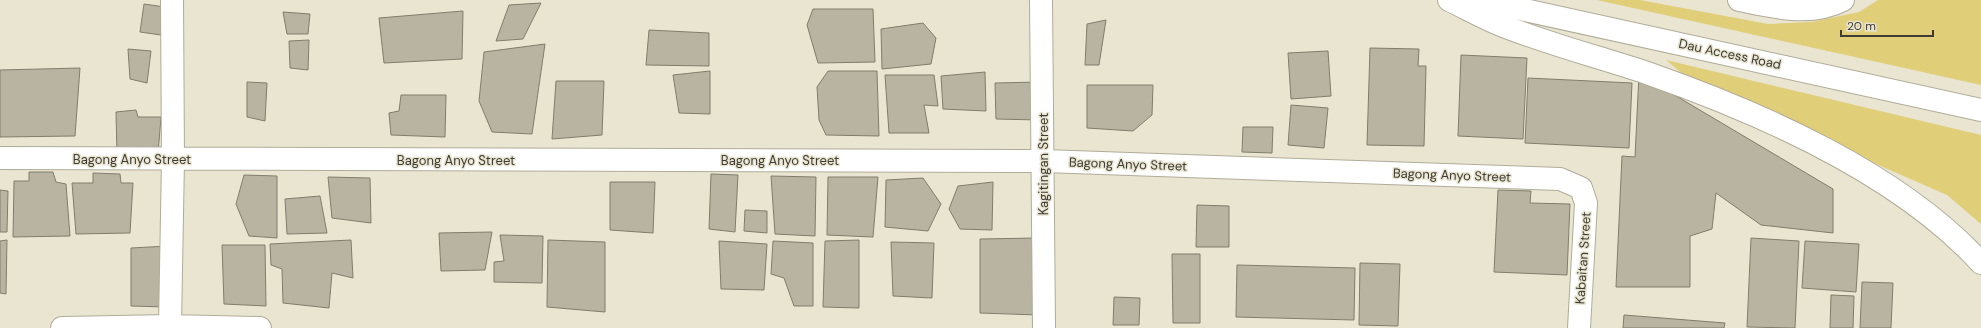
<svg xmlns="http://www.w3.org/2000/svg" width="1981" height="328" viewBox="0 0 1981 328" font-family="'DM Sans',sans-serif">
  <rect width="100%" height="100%" fill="#e9e5d1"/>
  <path fill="#e0ce78" d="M1597,0H1640L1768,24L1811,22L1859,12L1878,0H1981V85Z
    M1666,60L1981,135V224L1947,195L1812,136L1685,76Z"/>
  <path fill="#b8b4a1" stroke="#817d6c" d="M541,3L523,39L496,41L509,5Z
    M144,4L165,7L161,35L140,32Z
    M813,9H873L875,62L818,63L807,25Z
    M463,11L462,59L384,63L379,18Z
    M283,12L310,14L308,34H287Z
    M1106,20L1099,65H1085L1087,24Z
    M923,23L936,38L931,64L882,69L881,29Z
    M649,30L709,33V66L646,65Z
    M309,40L308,70L290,68L289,41Z
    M545,44L532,134L492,132L479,101L484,52Z
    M1370,48L1419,49L1418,66H1426L1424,146L1367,145Z
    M128,49L151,51L147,83L130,79Z
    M1328,51L1331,96L1291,99L1288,53Z
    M1461,55L1527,58L1523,139L1458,136Z
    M80,68L75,136L0,137V70Z
    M710,71V114L679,113L673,75Z
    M828,71H877L879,136L826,135L819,120L817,87Z
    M985,72L986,111L943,109L941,76Z
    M1639,74L1833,189V233L1761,225L1716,193L1712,229L1690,236V287H1616L1622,156L1635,157Z
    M885,75H934L938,106L924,105L929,133H889Z
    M1528,78L1632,83L1629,148L1525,143Z
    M556,81H604L602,135L552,139Z
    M247,82L267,83L265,121L247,117Z
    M1039,82L1038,120L996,119L995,83Z
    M1087,85H1153L1152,115L1133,131L1087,128Z
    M401,95H446L445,137L391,135L389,113L399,111Z
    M1291,105L1328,108L1324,148L1288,145Z
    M136,110L138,117H161L158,154H117L116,112Z
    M1243,127H1273L1272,153L1242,152Z
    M29,172H53L56,182L66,184L70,236L13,237L14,181H29Z
    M93,173L120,174L121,183H133L130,233L76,234L72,183H93Z
    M711,174L738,175L735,232L709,229Z
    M244,175L277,176V238L249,236L236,204Z
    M771,176L816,177L815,236L775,234Z
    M328,177L370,178L371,223L332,218Z
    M828,177H878L873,237L827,235Z
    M923,178L941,204L928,231L885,227L886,180Z
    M610,182H655L653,233L610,230Z
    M993,182L992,230L960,229L949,209L958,186Z
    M0,190L8,191L7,232H0Z
    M1498,190L1531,191L1530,203L1570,204L1567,275L1494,272Z
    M320,196L327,233L287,234L285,199Z
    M1197,205L1229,206V247H1196Z
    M745,210L767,211V233L744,231Z
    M492,232L485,270L441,271L439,233Z
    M500,235L543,236L542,283L494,282V262L504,261Z
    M1037,238L1038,315L980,313V239Z
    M1751,238L1799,241L1795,328L1747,327Z
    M7,240L6,294L0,293V241Z
    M351,240L353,278L332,273L329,308L283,303L282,269L271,265L270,244Z
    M548,240L605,242V312L547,307Z
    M859,240V308L823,307L825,241Z
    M719,241L767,244L764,290L721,289Z
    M773,241L813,243V306H794L784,278L771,274Z
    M1805,241L1859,244L1856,292L1802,288Z
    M891,242L934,243L932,298L893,296Z
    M222,245H265L266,306L224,304Z
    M168,246L166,307L131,306V248Z
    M1172,254H1200V323H1173Z
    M1360,263L1400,264L1398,326L1359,325Z
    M1237,265L1355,268L1354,320L1236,317Z
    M1862,282L1893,283L1891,328H1860Z
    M1831,295L1854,296L1853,328H1830Z
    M1114,297L1140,298L1139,325H1113Z
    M1624,315L1725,323L1724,328H1623Z"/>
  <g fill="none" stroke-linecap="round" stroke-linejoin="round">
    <g stroke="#b0ac99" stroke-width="24">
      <path id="street" d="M0,158L1044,161L1560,179L1581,188L1586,203L1579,328
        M170,326L173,159L172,0
        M62,328L170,326L260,328"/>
    </g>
    <g stroke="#b0ac99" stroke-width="24">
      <path id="secondary" d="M1041,0L1044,328"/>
    </g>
    <g stroke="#b0ac99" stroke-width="24">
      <path id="primary" d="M1479,0L1981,110"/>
    </g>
    <g stroke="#b0ac99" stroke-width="24">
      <path id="highway" d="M1449,0C1466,8 1483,18 1501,25C1548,44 1599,57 1647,73C1761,113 1899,173 1981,263
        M1739,0C1774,7 1810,17 1843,0"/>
    </g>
    <use href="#street" stroke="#fff" stroke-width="22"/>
    <use href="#secondary" stroke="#fff" stroke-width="22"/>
    <use href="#primary" stroke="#fff" stroke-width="22"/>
    <use href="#highway" stroke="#fff" stroke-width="22"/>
  </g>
  <g text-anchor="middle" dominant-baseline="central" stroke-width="3" stroke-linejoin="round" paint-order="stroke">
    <g font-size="13" fill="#3e3c34" stroke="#e9e5d1">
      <text transform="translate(1730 54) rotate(12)">Dau Access Road</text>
      <text x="132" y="159">Bagong Anyo Street</text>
      <text x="456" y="160">Bagong Anyo Street</text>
      <text x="780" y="160">Bagong Anyo Street</text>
      <text transform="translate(1043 164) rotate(-90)">Kagitingan Street</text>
      <text transform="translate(1128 164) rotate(2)">Bagong Anyo Street</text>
      <text transform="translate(1452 175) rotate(2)">Bagong Anyo Street</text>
      <text transform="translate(1583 258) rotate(-86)">Kabaitan Street</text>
    </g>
  </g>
  <path d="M1841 30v6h92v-6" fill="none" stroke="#3e3c34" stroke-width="2"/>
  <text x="1847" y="30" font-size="12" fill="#3e3c34" stroke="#e9e5d1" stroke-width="3" paint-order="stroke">20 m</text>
</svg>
